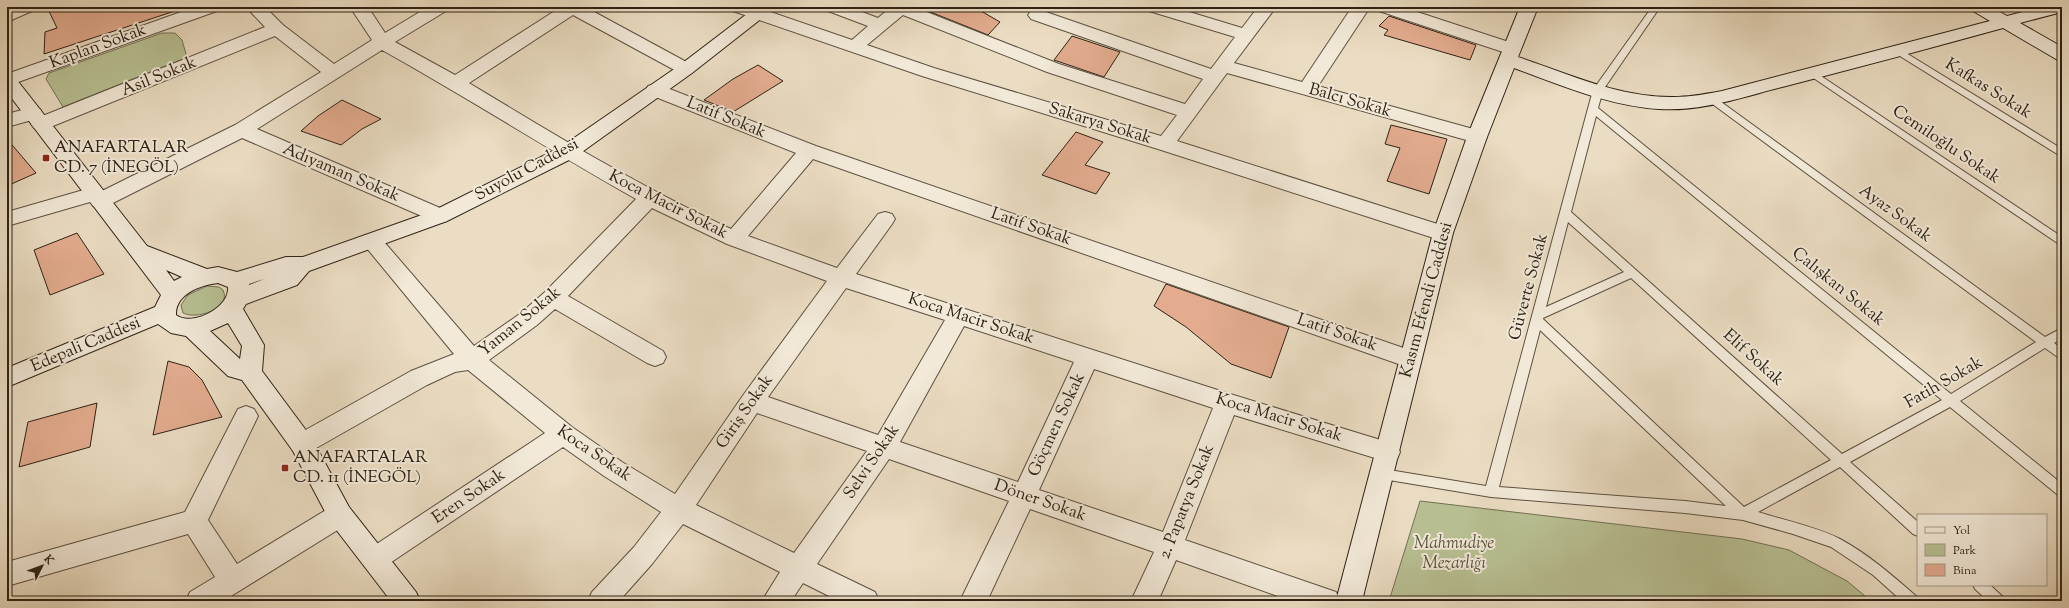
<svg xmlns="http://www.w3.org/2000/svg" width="2069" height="608" viewBox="0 0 2069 608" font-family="'Sorts Mill Goudy',serif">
  <rect width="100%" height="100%" fill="#ebddc3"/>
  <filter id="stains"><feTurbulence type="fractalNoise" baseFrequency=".005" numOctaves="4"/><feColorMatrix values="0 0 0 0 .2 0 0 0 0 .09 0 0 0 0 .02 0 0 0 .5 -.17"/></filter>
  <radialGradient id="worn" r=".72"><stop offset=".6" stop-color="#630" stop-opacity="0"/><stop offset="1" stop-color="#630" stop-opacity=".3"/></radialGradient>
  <path fill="#b8c093" stroke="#727154" d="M162,33H175L182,40L186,54L183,59L63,107L46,79L49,73Z
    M207,286L219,287L223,290C232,309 196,320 183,313L181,305L188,295Z
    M1420,501L1742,539L1789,550L1847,581L1871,601H1389Z"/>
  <path fill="#e3ac8f" stroke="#2d2215" d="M47,7H178V10L44,54L45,32L57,28Z
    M918,7H974L1000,22L988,35Z
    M1389,16L1476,45L1470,60L1384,35L1388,30L1379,26Z
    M1072,36L1120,52L1104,77L1054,60Z
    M758,65L783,81L733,112L704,100L733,79Z
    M342,100L381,119L362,129L341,145L301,131L318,116Z
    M1391,125L1447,139L1429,194L1387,181L1400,148L1385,144Z
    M1076,132L1103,142L1085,165L1110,173L1096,194L1042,175Z
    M7,139L36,173L7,186Z
    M77,233L104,274L50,295L34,250Z
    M1166,284L1289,327L1271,378L1231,364L1186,327L1154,306Z
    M168,361L189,367L202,380L222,417L153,435Z
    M97,403L90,447L19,467L28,422Z"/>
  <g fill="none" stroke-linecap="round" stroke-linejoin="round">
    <g stroke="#5c5140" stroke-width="2">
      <path id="lane" d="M1652,7H1660L1603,90L1598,108L1951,394L2036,342L1707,100V96H1713L2045,337L2062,328V338L2054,343L2062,349V360L2045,348L1960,401L2062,484V496L2058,495L1950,407L1850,462L1918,522V536L1913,534L1840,467L1758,512C1783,520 1817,527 1840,539C1868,554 1893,576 1917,597L1919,601H1902L1873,575L1831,547L1793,534L1743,520L1685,513L1491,497L1383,479L1379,478L1377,474L1379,470L1383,469L1486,486L1593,90ZM1596,116L1942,400L1842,454L1571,212ZM1568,222L1624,272L1546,307ZM1631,278L1831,460L1744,507L1543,319V318ZM1540,330L1726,506L1685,501L1499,487Z
        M1898,48L2062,149V157L1895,53V49Z
        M1812,70L2062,237V246L1809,75L1807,73Z
        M1973,585H1990L2003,597L2005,601H1988L1975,589Z"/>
    </g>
    <g stroke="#5c5140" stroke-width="2">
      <path id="street" d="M13,7H35L32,11L7,22V10Z
        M195,7H220L217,11L7,86V74Z
        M246,7H265L283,25L334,64L372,40L350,7H368L385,33L428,7H449L446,11L395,42L455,75L561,7H585L692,65L695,69L692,73L686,75L680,73L573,15L469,83C555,135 640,187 731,229L796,153L648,94L646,90L648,86L655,84L662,86L816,146L1418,353L1421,359L1418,365L1410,368L813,159L748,236L837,268L878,214L885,212L892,214L895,219L892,224L856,274L1227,393L1397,445L1400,452L1397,459L1388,462L1234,415L1185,540L1336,592L1340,601H1292L1176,560L1158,601H1131L1154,552L1030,509L987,601H960L1009,501L889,459L817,564L875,592L879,601H839L803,583L791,601H762L780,572L683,524L652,564L619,601H588L592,592L634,547L661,512L604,476L563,447L384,567L375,571L366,567L362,559L366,551L545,433L468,370L455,372L427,385L311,451L302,454L293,451L290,444L293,437L411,371L454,354L365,246L362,241L365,236L372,233L379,236L474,346L521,313L545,292L636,199C551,151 468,98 382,50L257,129L447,211L450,216L447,221L440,223L433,221L242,138L107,206L100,208L93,206L90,202L7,226V212L94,187L102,191L235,125L321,72L275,36L48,128L41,130L34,128L31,124L34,120L39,118L7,127V114L33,107L40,109L42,113L40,117L265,27ZM652,208L727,244L827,281L744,394L675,494L622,462L572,427L489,360L537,325L555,309L647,363L655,366L663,363L666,357L663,351L568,296ZM846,288L945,320L878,435L768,397ZM964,326L1074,362L1018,482L900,442ZM1094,369L1213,408L1163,532L1039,490ZM757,413L867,451L794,553L696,505Z
        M730,7H756L852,40L868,26L828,11L825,7H849L878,18L891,7H914L1059,64L1185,104L1203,79L1031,19L1028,15L1031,11L1037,10L1043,11L1211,69L1235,37L1149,11L1146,7H1173L1242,28L1258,7H1276L1234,63L1302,82L1352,7H1370L1318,86L1484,132L1487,137L1484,142L1477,143L1227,73L1177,141L1450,228L1453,233L1450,238L1443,241L1158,149L922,76L733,11ZM903,15L1047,72L1177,115L1161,136L934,68L867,45Z
        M1376,7H1402L1518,45L1521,49L1518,53L1512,55L1506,53L1379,11Z
        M246,406L254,409L258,416L208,520L237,564L331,507L340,504L349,507L353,515L349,523L223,601H186L190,592L215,577L188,534L7,586V562L185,512L238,409Z"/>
    </g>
    <g stroke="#2d2215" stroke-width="2">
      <path id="secondary" d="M756,7H776L692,73L575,157L447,221L309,271L297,285L246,304L243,309L264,345L262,371L311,437L349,507L416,592L420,601H391L331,523L293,451L242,380L228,376L186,336L171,333L158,324L7,387V368L155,307L161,295L7,92V73L13,75L147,246L207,269L218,267L237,272L286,257H303L433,211L561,147L680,65ZM166,270L182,277L174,281ZM264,279L249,285V284ZM218,283L228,287C230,308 192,327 176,315C175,294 201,285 218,283ZM228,323L242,346L240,359L210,331Z
        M1520,7H1538L1518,57C1568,74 1620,98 1674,97C1690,97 1706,94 1722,91L1990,21L1973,11L1970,7H1991L2007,16L2042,7H2062V12L2020,23L2062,47V61L2056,59L2003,28C1931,48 1859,67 1786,86C1745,96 1703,112 1659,109C1609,106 1561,85 1514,68L1487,137L1453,233L1362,601H1336L1433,233L1467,137Z"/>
    </g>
    <use href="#lane" fill="#f2e9d8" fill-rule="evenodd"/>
    <use href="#street" fill="#f2e9d8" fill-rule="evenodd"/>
    <use href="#secondary" fill="#f2e9d8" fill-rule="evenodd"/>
  </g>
  <g fill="#8f2418" stroke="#f2e9d8" stroke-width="1.5">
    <rect x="42" y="154" width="8" height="8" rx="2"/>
    <rect x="281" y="464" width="8" height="8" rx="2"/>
  </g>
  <g text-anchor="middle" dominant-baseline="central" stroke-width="4" stroke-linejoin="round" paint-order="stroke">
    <g font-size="17" fill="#2d2215" stroke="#f2e9d8">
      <text transform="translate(98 47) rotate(-20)">Kaplan Sokak</text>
      <text transform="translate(159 77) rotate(-22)">Asil Sokak</text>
      <text transform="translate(1988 89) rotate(32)">Kafkas Sokak</text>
      <text transform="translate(1350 101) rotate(16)">Balcı Sokak</text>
      <text transform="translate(726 118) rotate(22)">Latif Sokak</text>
      <text transform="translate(1100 124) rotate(17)">Sakarya Sokak</text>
      <text transform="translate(1946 145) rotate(34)">Cemiloğlu Sokak</text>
      <text transform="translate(527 170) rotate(-28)">Suyolu Caddesi</text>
      <text transform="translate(341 173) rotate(23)">Adıyaman Sokak</text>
      <text transform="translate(668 205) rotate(27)">Koca Macir Sokak</text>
      <text transform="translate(1895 214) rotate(36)">Ayaz Sokak</text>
      <text transform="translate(1031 227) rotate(19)">Latif Sokak</text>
      <text transform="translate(1529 287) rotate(-75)">Güverte Sokak</text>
      <text transform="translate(1838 287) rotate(39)">Çalışkan Sokak</text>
      <text transform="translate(1427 300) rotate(-75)">Kasım Efendi Caddesi</text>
      <text transform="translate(971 319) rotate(18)">Koca Macir Sokak</text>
      <text transform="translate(520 322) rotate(-39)">Yaman Sokak</text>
      <text transform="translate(1337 333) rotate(19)">Latif Sokak</text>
      <text transform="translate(86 345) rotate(-23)">Edepali Caddesi</text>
      <text transform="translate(1753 358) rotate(42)">Elif Sokak</text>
      <text transform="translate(1944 383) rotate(-30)">Fatih Sokak</text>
      <text transform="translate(745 412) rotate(-55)">Giriş Sokak</text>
      <text transform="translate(1279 418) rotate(17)">Koca Macir Sokak</text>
      <text transform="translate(1057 425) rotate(-65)">Göçmen Sokak</text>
      <text transform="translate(594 454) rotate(34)">Koca Sokak</text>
      <text transform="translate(872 462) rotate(-56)">Selvi Sokak</text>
      <text transform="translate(469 497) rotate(-34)">Eren Sokak</text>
      <text transform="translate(1040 501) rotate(19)">Döner Sokak</text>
      <text transform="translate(1187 502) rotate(-68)">2. Papatya Sokak</text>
    </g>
    <g font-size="17" fill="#2d2215" stroke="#f2e9d8" text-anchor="start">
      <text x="54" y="148">ANAFARTALAR<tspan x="54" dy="20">CD. 7 (İNEGÖL)</tspan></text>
      <text x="293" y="458">ANAFARTALAR<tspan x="293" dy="20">CD. 11 (İNEGÖL)</tspan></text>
    </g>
    <g font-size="17" font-style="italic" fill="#57513b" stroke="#f2e9d8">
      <text x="1454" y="544">Mahmudiye<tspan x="1454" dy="20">Mezarlığı</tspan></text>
    </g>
  </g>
  <rect width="2069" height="608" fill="none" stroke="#ebddc3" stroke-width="24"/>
  <rect x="8" y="8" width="2053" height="592" fill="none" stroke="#2d2215" stroke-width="2"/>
  <rect x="12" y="12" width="2045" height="584" fill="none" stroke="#2d2215"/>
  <rect x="1917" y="514" width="130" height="72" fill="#f2e9d8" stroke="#a3998a"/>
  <rect x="1925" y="527" width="20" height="6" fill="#f2e9d8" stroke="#a3998a"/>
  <text x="1953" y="534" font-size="12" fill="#2d2215">Yol</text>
  <rect x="1925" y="544" width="20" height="12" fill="#b8c093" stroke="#a3998a"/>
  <text x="1953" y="554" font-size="12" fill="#2d2215">Park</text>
  <rect x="1925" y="564" width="20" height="12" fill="#e3ac8f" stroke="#a3998a"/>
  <text x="1953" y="574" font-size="12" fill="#2d2215">Bina</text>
  <g transform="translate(42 566) rotate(48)" stroke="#f2e9d8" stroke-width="3" paint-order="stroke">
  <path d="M0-3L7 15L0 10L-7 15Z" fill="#2d2215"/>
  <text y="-6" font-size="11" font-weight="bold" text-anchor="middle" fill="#2d2215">K</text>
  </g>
  <rect width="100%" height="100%" filter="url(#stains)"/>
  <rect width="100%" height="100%" fill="url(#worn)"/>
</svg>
